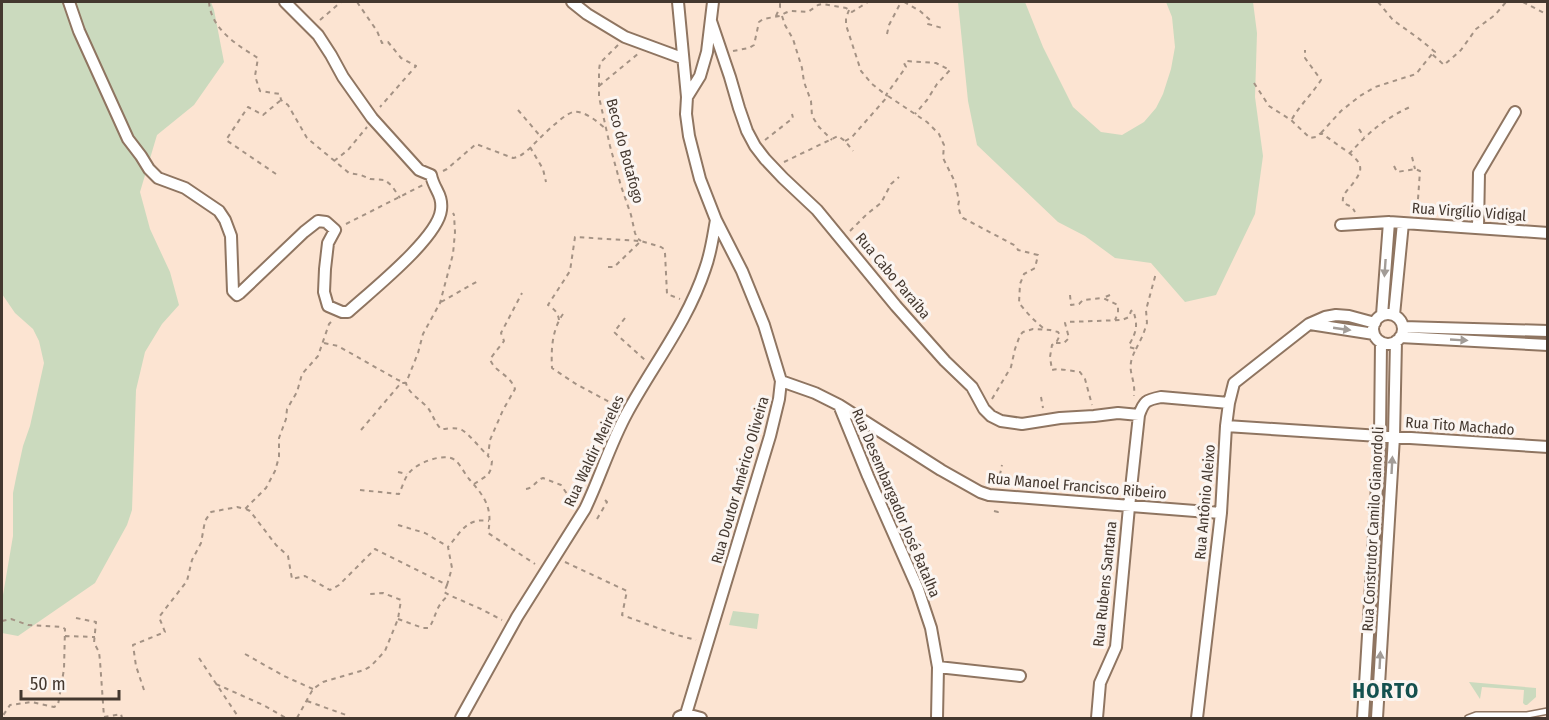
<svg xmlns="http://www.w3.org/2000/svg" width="1549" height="720" viewBox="0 0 1549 720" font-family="'Fira Sans Condensed',sans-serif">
  <rect width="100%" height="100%" fill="#fce4d2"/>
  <path fill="#cbdabe" d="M2,2H211L214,10L224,62L194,105L157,135L140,192L150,229L170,272L179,305L162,324L145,352L136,390L132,510L127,525L95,583L18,636L2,633L3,595L13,536V493L16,478L23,446L30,426L44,363L39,341L33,329L15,313L2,294Z
    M958,2H1025L1043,47L1073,107L1101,132L1122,135L1144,122L1156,108L1163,94L1171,69L1175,47L1172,17L1166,2H1253L1257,33L1255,97L1263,156L1255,214L1216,295L1185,302L1151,263L1115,258L1085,236L1058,222L977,145L968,101Z
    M733,611L759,614L757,629L729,625Z
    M1469,682L1536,688V697L1527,705H1525L1523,703L1524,690L1482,687L1480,699Z"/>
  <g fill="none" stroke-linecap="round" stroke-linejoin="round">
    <g stroke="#8f7561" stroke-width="8">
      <path id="service" d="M1468,718L1476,715H1527L1548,711"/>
    </g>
    <g stroke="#8f7561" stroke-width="14">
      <path id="minor" d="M69,2L79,31L128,139L141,156L149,169L158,178L185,188L219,211L225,220L231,236L233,291L237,295L240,293L304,232L318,221L326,222L335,230L328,243L325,269L324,292L328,306L342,312H348C370,292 438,238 441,210C443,194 434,190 431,175L419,170L372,118L343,77L331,55L318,35L285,2
        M572,2L587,14L625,37L682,58
        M678,2L687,97L686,114L689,136L700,179L716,220L742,271L764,325L781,381L779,399L770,436L686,714L683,718
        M711,21L730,77L739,108L747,131L755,146L765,159L783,178L817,210L896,306L945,361L972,387L984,409L991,416L1001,421L1022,424L1060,418L1094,416L1118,413L1139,415
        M687,97L700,76L707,52L713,2
        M1341,225L1389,222L1548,233
        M1478,228L1479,173L1515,112
        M1373 329a15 15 0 1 1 30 0a15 15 0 1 1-30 0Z
        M1382,315L1389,222
        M1394,315L1403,223
        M1310,324L1374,334
        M1403,327L1548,331
        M1400,337L1548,345
        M781,381L815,393L839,405L941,470L980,492L989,495L1221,513
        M839,405L868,476L918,589L931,628L938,667L937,718
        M1226,426L1548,447
        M938,667L1020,676
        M679,717L686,714L701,718
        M461,718L517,617L585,509C600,478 610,444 627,413C653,365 688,321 705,269C711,253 713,236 716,220
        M1097,718L1100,683L1116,647L1129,507L1139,415C1144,401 1146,400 1161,397L1229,403
        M1197,718L1221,513L1226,426L1229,403L1234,383L1309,324L1325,317L1336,315L1349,316L1375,323
        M1363,718L1380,436L1381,342
        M1377,718L1394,437L1396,341"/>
    </g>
    <path stroke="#a49284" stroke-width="2" stroke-dasharray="4.5 4.5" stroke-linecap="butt" d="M209,2C211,29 237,45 258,58L255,76L260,91L280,94L281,100L288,105L307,138L349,173L361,175L370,179L385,180L392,186L400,198
      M357,2L377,31L382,43L388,42L401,58L416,66L380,107
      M904,2L920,11L930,20L928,24L942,28
      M1378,2L1393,20L1422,41L1435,52L1432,54L1444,65L1461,50L1476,29L1495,15L1506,2
      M1523,2L1548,15
      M849,10L846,18V25L861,71L872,84L886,95
      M776,16L780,7V2
      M782,16L785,25L793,39L802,68L804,82L811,101L812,116L819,127L832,140
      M320,20L341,2
      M887,34L889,25L901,2
      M618,45L600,63L599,70V97L610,146L621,186L631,215L635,233L637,238L641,241
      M733,51L749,48L754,45L759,22L763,19L780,16L785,13L790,11L808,12L818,5L822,4L846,8L852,12L868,2
      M1254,83L1269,106L1291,120L1310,138L1316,137L1321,133C1330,139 1339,146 1348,152C1365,165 1363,171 1350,187C1345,193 1342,196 1343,203L1352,207L1355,212
      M599,86L639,53
      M888,96L927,122L939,134L944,145L943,158L955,182L959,201L958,206L960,213L963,218L1016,246L1018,250L1038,255L1035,268L1024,274L1020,284L1019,303C1027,313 1036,323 1046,330
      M518,110L541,137
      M1292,119C1300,105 1312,94 1321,80L1305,58V50
      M1359,129L1364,137
      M1321,133L1341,111L1360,96L1375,87L1416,74L1432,54
      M765,140L793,118L792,114
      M845,141L852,137L888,96L886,95L906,67L904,63L906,61L936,63L950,70L937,84L927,100L915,114
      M530,147L543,169L546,182
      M1349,154C1370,131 1384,119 1412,106
      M1412,157L1415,169
      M334,161L348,150L367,127
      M784,162L838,136L845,141L853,151
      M1394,166L1397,172L1415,169L1420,171L1417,213
      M443,171L447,169L476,144L513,158C520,157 524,153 529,149C538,140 562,115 573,112C584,110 598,122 606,129
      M276,174L226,140L248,107L263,115L281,100
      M346,224L423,185
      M850,231L867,214L881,203L891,184L899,177
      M608,267H614L641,241L661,247L664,249L665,253L667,294L680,299
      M1070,295L1071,305L1079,304L1083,300L1103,298
      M1110,295L1103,298L1118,305V313L1115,320
      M441,302L478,281
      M563,314C552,330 551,349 552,368L576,384L617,406
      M625,318L614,332L645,360
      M559,320C558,312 554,309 548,305L570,271L575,237L640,241
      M324,343L338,346L398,380L406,383C408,393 421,400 428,408C433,415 435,423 441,429C447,429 456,427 462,430C469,434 481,449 488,456
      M1056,343H1064L1069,338L1065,323L1066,322L1122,320L1129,317L1131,311L1133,310C1138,325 1137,331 1129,345V347L1136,349C1124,371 1136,375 1134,396
      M1136,349L1143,335L1147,323L1146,310L1156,273
      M1041,397L1043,408
      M992,399L1011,367L1015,349L1020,335L1023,332L1033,329L1050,330L1058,332L1060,335L1056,343L1052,345L1050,357L1052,370C1060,368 1071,371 1080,372L1085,379L1092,405
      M361,430L401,383H406L418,353L423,334L440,303L453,254L455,232L454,215L453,213
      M398,472L407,474
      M474,484L488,475L491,469L492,461L488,456L490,440L503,410L515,389C510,374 494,372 490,359L504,341L501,333L522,293
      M998,484L1002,465
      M526,489C534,488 536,480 543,478L561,485L569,497L576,498
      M360,490L399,494C402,488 404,479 409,473C416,463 444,452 455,460C460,464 465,474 469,479C485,497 493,508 488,533L535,564
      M246,509L250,511L276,545L288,556L292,579L305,576L330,590L339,585L375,549L447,585L444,592L449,595L481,609L502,620
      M994,511L998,512V508
      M597,519L607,502L602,497
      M398,525L425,533L447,546
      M565,562L627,591L622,615L677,635L696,640
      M447,585L452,568L448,547C460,533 467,517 489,521
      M76,618L96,622L94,643L99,652L100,661L104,717L121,714L122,718
      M398,619L423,628H429C437,615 435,606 449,595
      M2,621L11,619L28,625L62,627L65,629L64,669L58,705L54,707L32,702L10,705L2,717
      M65,636L95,637
      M245,654L284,676L313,689
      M199,658L237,715V718
      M216,684L263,705L286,718
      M144,690L136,666L133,645L165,632L159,617L187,581L192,560L201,543L205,521L211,512L237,507L245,509L266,488L275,471L279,457V438L286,419L287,409L297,392L302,374L318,356L329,324L333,320
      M307,701L346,715L349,718
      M297,718L313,689L323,682L364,670L371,666L385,651L398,619L401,600L383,593L370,594"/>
    <use href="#service" stroke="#fff" stroke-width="5"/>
    <use href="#minor" stroke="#fff" stroke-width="10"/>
  </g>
  <defs><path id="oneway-solid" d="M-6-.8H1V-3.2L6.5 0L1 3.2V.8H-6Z" transform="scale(1.5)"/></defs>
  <g fill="#a29c97">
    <use href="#oneway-solid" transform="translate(1385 268) rotate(94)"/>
    <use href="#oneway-solid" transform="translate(1342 329) rotate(8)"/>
    <use href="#oneway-solid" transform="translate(1459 340) rotate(3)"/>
    <use href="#oneway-solid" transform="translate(1392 465) rotate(-87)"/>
    <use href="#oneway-solid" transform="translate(1380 660) rotate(-87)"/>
  </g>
  <g text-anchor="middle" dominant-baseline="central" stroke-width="6" stroke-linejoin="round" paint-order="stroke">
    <g font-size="15" fill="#44382f" stroke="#fbf5f1">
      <text transform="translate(625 151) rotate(75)">Beco do Botafogo</text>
      <text transform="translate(1469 212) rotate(4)">Rua Virgílio Vidigal</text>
      <text transform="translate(893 276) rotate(50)">Rua Cabo Paraíba</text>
      <text transform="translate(1460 426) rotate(4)">Rua Tito Machado</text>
      <text transform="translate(594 451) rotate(-65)">Rua Waldir Meireles</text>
      <text transform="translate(740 480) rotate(-74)">Rua Doutor Américo Oliveira</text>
      <text transform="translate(1077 486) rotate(5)">Rua Manoel Francisco Ribeiro</text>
      <text transform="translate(1205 502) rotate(-85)">Rua Antônio Aleixo</text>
      <text transform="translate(896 503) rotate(67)">Rua Desembargador José Batalha</text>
      <text transform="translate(1373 529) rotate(-87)">Rua Construtor Camilo Gianordoli</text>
      <text transform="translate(1105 584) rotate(-84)">Rua Rubens Santana</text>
    </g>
    <g font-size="21" font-weight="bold" letter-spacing="1.5" fill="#14514f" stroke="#fbf5f1">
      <text x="1386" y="691">HORTO</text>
    </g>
  </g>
  <rect width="1549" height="720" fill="none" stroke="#44382f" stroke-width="6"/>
  <path d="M21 690v9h98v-9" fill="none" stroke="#44382f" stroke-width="3"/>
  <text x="30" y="690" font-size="18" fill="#44382f" stroke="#fbf5f1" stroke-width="4.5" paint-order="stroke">50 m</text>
</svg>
